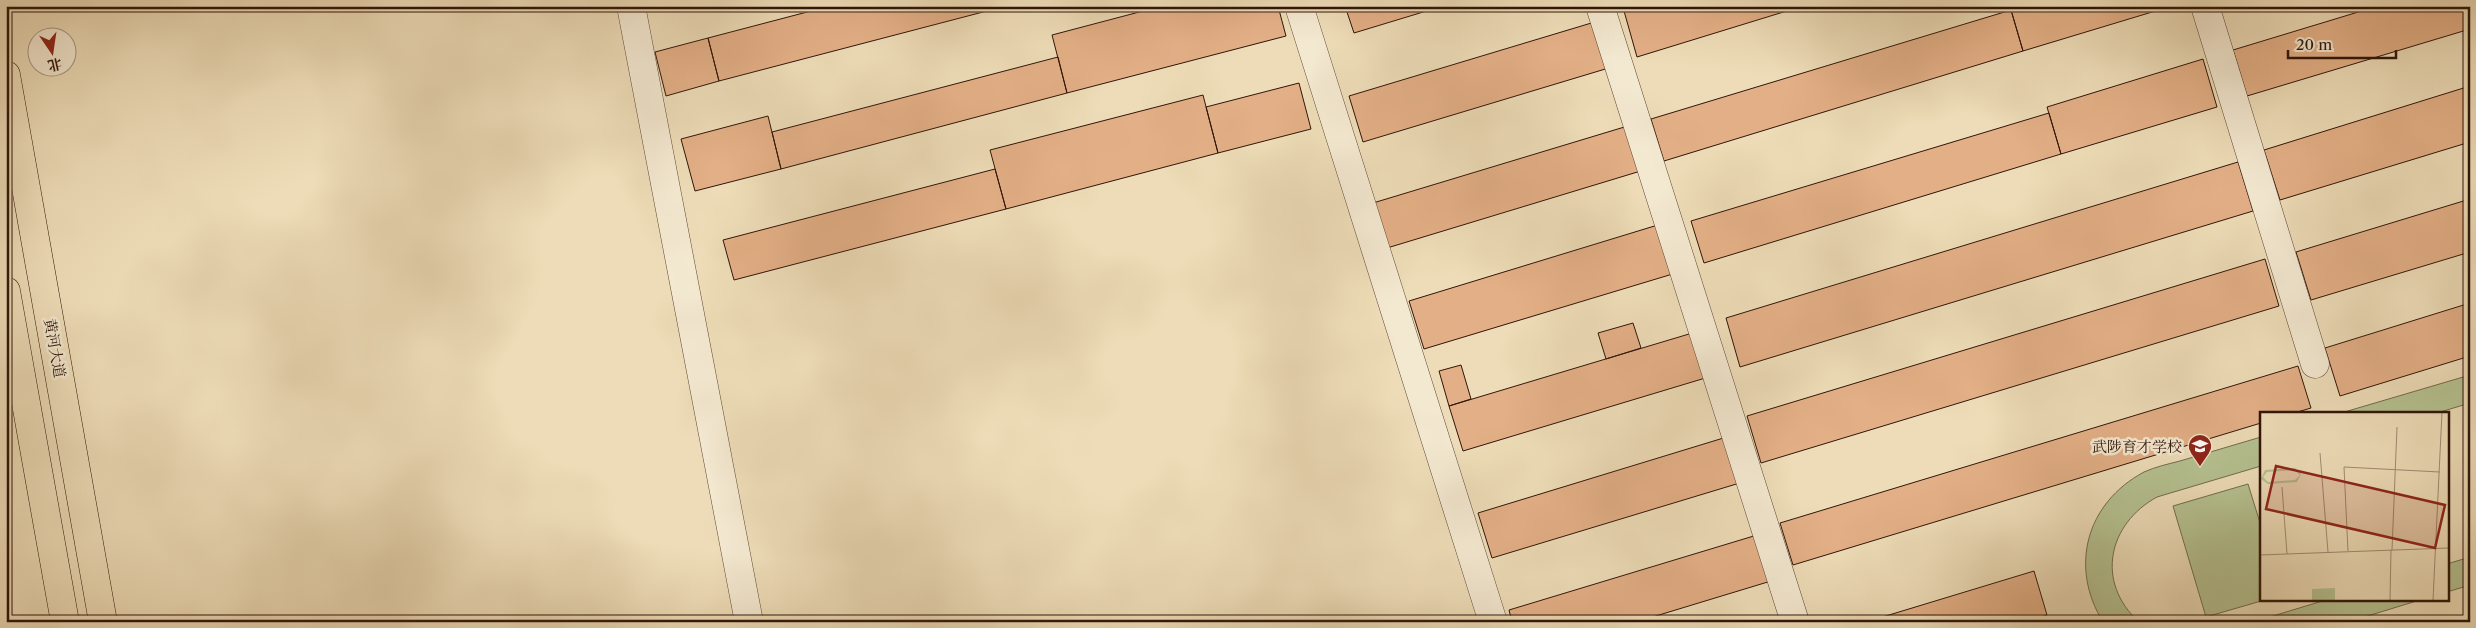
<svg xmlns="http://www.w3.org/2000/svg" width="2476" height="628" viewBox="0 0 2476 628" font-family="'Libre Caslon Text','Noto Serif SC',serif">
  <rect width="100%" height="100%" fill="#eddcb7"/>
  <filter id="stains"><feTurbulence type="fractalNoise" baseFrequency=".004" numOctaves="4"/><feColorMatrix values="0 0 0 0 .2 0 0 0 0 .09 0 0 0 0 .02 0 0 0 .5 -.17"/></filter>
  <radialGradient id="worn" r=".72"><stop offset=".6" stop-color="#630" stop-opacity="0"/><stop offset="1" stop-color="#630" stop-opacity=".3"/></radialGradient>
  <path fill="#b5c190" stroke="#726b4d" d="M2470,375V403L2437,413H2341Z
    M2261,437V466L2157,497C2108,524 2095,582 2139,622H2103C2069,567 2086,503 2144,472C2155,467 2168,464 2180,461C2207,453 2234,445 2261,437Z
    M2248,484L2261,526V599H2268L2206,617L2173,506Z
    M2470,557V585L2447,592V564Z
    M2329,599H2423L2348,622H2253Z"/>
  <path fill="#e3af86" stroke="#30150a" d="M830,6H1006L719,81L708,38Z
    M1162,6H1278L1286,36L1067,93L1052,35Z
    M1345,6H1443L1354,33Z
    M1641,6H1803L1637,57L1624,11Z
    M2023,6H2172L2023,51L2011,10Z
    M2378,6H2470V29L2247,96L2233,50Z
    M2011,10L2023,51L1664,161L1651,119Z
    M1598,21L1612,67L1363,142L1349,96Z
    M708,38L719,81L666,96L655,52Z
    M1058,57L1067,93L781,169L772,132Z
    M2203,59L2217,107L2061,154L2047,107Z
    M1299,83L1311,129L1218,153L1206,107Z
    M2470,86V142L2280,200L2264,150Z
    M1203,95L1218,153L1006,209L990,150Z
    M2049,113L2061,154L1704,263L1691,221Z
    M768,116L781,169L695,191L681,139Z
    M1631,125L1644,170L1387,248L1373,203Z
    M2238,162L2253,211L1740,367L1726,318Z
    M995,169L1006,209L734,280L723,240Z
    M2470,199V252L2311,300L2296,252Z
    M1661,224L1676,273L1424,349L1409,301Z
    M2265,259L2279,306L1761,463L1747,416Z
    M2470,303V356L2340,396L2325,348Z
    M1633,323L1641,348L1606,359L1598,333Z
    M1699,331L1712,376L1463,451L1449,406Z
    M1461,365L1471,399L1449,406L1439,371Z
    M2298,366L2311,408L2294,413H2261V423L1793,565L1780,523Z
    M1730,436L1743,482L1492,558L1478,513Z
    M1757,535L1771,581L1636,622H1512L1509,610Z
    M2034,571L2047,615L2025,622H1866Z"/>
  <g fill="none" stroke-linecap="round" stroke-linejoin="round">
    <g stroke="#5f4735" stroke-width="29">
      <path id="minor" d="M631,6L749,622
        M1299,6L1493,622
        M1600,6L1795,622
        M2205,6L2315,364"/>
    </g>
    <g stroke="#30150a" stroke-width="29">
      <path id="major" d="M6,75L103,622
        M6,291L65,622"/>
    </g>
    <use href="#minor" stroke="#f3e8d0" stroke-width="28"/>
    <use href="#major" stroke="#eddcb7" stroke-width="28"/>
  </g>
  <defs>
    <g id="school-pin" transform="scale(1.25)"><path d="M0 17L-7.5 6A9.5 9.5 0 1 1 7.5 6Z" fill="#8f2418" stroke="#f3e8d0"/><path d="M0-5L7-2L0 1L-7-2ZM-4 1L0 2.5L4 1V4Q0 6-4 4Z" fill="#fff"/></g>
  </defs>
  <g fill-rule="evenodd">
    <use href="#school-pin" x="2200" y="446"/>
  </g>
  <g text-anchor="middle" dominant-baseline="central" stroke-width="5" stroke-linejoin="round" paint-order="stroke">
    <g font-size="15" fill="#30150a" stroke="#f3e8d0">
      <text transform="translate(55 348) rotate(80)">黄河大道</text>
    </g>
    <g font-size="15" fill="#30150a" stroke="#f3e8d0" text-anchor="end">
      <text x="2182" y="446">武陟育才学校</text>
    </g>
  </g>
  <g transform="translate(2260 412)">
    <rect width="189" height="189" fill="#eddcb7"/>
    <path d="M35,56L41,62L37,70L8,72L1,67L5,58ZM35,58L40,63L35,68L8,70L3,65L7,60ZM75,176V188H52V177Z" fill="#b5c190" fill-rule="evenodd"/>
    <path fill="none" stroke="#a18c72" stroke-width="1" d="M60,41L68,140M22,75L27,142M132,138L137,15M88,139L84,55L180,60M0,143L189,136M130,188L131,138M173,188L182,0"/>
    <path fill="#8f2418" fill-opacity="0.15" stroke="#8f2418" stroke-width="2.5" d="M16,54L185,93L175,136L6,97Z"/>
    <rect width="189" height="189" fill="none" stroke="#30150a" stroke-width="2.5"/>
  </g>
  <rect width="2476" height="628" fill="none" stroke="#eddcb7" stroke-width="25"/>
  <rect x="8" y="8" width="2461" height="613" fill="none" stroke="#30150a" stroke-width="2.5"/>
  <rect x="12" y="12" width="2451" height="603" fill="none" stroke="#30150a"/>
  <g transform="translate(52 52) rotate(167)"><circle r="24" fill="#f3e8d0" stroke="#a59481"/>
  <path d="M0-4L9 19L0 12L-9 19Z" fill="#8f2418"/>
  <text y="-8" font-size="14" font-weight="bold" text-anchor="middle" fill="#30150a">北</text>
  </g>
  <path d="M2288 50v8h108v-8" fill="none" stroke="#30150a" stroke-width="2.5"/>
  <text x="2296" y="50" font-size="15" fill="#30150a" stroke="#f3e8d0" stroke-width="4" paint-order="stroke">20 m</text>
  <rect width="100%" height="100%" filter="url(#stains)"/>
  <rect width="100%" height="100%" fill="url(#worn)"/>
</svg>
